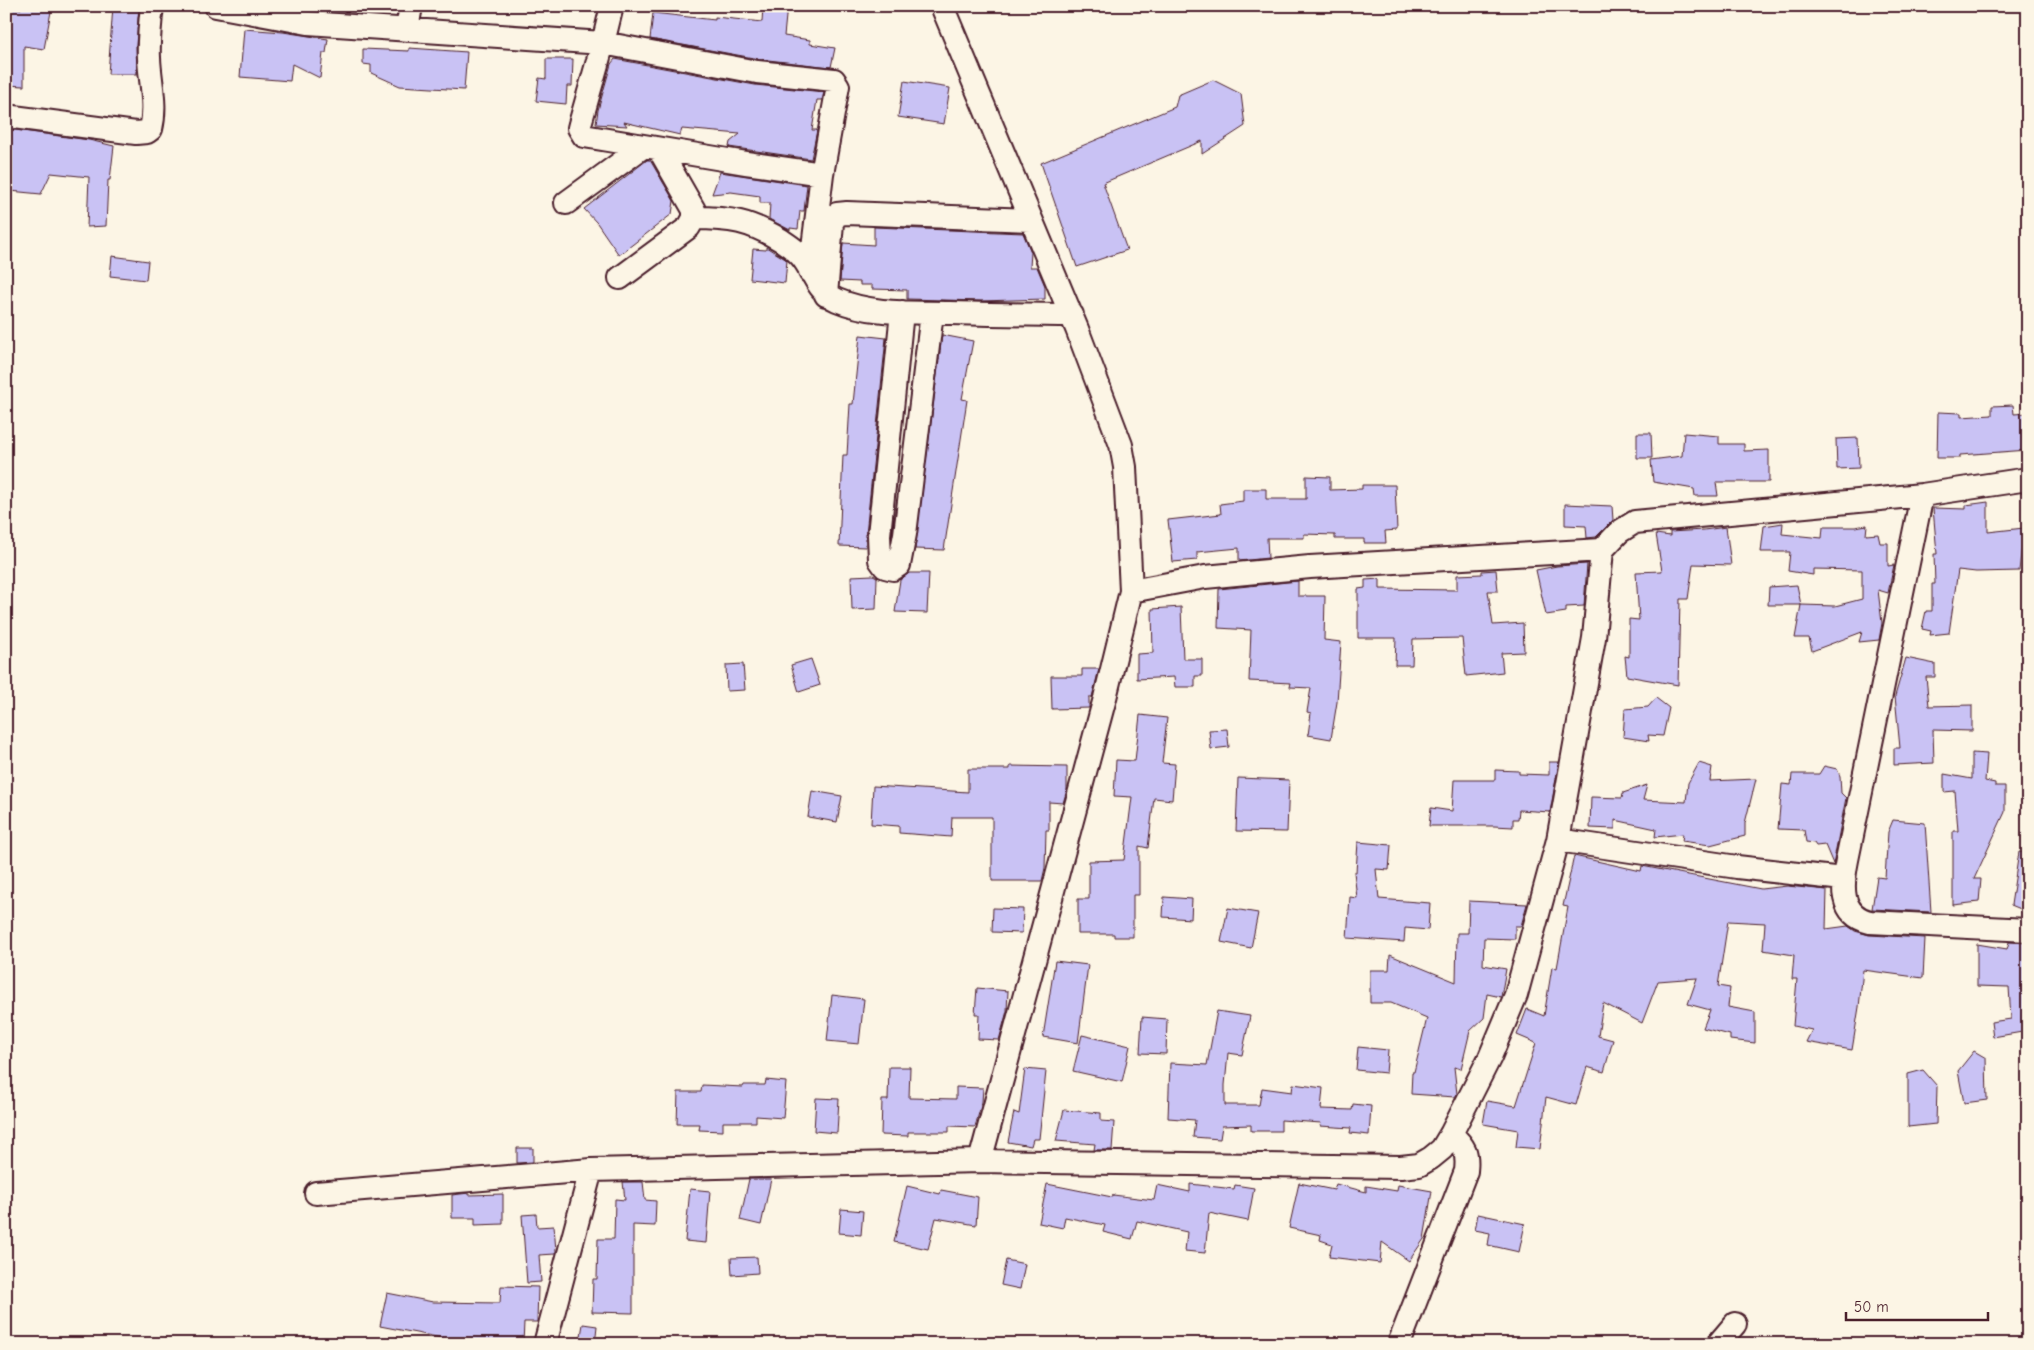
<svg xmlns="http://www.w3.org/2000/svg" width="2034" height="1350" viewBox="0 0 2034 1350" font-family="'Comic Neue',sans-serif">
  <rect width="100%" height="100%" fill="#fcf5e5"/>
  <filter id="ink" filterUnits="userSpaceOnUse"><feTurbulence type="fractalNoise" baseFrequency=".02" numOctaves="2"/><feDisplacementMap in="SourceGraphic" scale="10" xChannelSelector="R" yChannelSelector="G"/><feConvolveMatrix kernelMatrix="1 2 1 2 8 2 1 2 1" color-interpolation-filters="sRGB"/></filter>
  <g filter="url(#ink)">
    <path fill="#c9c2f4" stroke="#4a1f2b" d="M21,6H52L44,49L24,46V86L6,85V7L21,9Z
      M113,6H139L136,45L137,74H108Z
      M763,6H787L784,36L810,40V44L835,48L831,67L759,59L650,39L653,13L715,20V17L762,22Z
      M244,29L283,32L328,39L326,53H323L320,78L292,64L290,81L240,77Z
      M409,48L467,52L464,90L400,86L371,73V65L363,64V49L409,51Z
      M546,59H573L572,86H567L566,104L536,101L539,78L546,79Z
      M615,59L755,85L824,92L822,100H817L812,130H817L811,159L729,147L730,142L740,134L682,129L680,135L624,122L627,126L596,124L598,110L611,64Z
      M1213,80L1241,94L1245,126L1202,154V141L1103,183L1127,250L1077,267L1041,163L1175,107L1178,95Z
      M904,81L950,88L944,124L898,117Z
      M15,130L89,140L114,146L110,180H108L106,226L87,227L89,177L51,173L41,194L10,191V131Z
      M647,160H650L674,201L672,214L619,255L597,223L584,209Z
      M720,172L807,185L804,211H800L798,229L790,228V230L769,219L770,203H760V196L731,192L712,194Z
      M874,227L1023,233L1031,252L1030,267H1037L1045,286V299L981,301L907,299V290L872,289V285H860V282L840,281L843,243L874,245Z
      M766,247L787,260L785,283L750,279L753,249L766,250Z
      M112,256L148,261L146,280L110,276Z
      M860,335L886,338L866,534V547L839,546L843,455H847L850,404H853Z
      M942,335L973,341L962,399L967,400L944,550L915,549Z
      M2013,405L2014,414L2028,413V450L1960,455V458H1937L1938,412L1961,413V417L1992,415V406Z
      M1637,433H1651L1652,458H1637Z
      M1684,433L1719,436V444H1744V451L1769,450V482H1716L1718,496H1695L1694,489L1653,482L1651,460L1682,456Z
      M1858,438L1859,468L1837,469L1836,439Z
      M1306,476L1330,477V490L1362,489V485H1395L1397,530L1385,531L1386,543H1364V539H1335V535L1304,534V538H1267L1268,558L1239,561V548L1197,552V560L1173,562L1168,520L1221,514L1220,504L1243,501V489H1266V499H1306Z
      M1988,502V532L2024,528L2019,571L1976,572L1958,570L1949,633L1930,635L1931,631L1922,629L1926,611H1932V584H1935L1934,554H1937L1933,508L1966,509V505Z
      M1565,504L1612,506L1613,520L1596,537L1587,538L1586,526L1565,525Z
      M1783,523L1782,534L1822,538L1823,527H1855L1867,525L1866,535L1878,534L1880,543H1888V566L1894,565L1888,593L1878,590L1882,623L1879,640L1859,642L1862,632L1812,651L1809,638H1795L1801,605L1835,606L1862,599V570L1813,569V575L1788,571L1790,552H1761L1764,526Z
      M1726,527L1731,565L1693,564L1688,599H1680L1678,685L1627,676L1625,656L1629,657V619L1639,620L1636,572L1662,571L1656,534L1670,536V532L1704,530Z
      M1587,564L1584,606L1566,607V612L1546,615L1536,570L1557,566Z
      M1496,570L1498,591H1488L1493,625L1523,623L1524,652L1501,653L1503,672L1466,676L1462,638L1413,639L1412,665H1395L1396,638H1358V589L1365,588V580L1380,579V589L1457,590V575L1482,574V571Z
      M909,573H929L927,613L895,612L900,580Z
      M873,575L877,577L876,609L852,610L851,576Z
      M1298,581V596H1325L1324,640L1341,642L1337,702L1331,739L1308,735L1311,713L1307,712L1311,688L1290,687L1291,683L1249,681L1251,630L1218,628L1219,589Z
      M1797,585L1801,605H1768L1769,587Z
      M1181,607L1183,659H1202V676H1195V687H1175L1174,677L1137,679V654L1153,653L1152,609Z
      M1906,658L1935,664V677H1926L1929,706L1972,705V731L1933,730L1934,763L1894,765V748H1900L1895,696Z
      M811,659L820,685L799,692L791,665Z
      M743,664L745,690L727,691L726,665Z
      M1082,669H1099L1092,697H1089V708L1052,709L1051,676H1082Z
      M1656,698L1669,708L1663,736L1648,735L1649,741L1623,737L1625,709L1648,707Z
      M1140,715L1167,718L1162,763L1175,764L1172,800L1154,798L1148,848L1139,846V895H1133V937H1114V934H1078V899H1089V861L1124,860L1132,797L1114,796L1116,760L1135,761Z
      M1227,729L1229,747L1211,749L1209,730Z
      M1972,753L1987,754L1985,781L1995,783V786H2005V812L1974,879H1981L1979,902L1953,905V831H1958L1955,791L1944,792V774L1972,779Z
      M1549,762H1559L1550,812L1519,810L1518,819H1513V827L1494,826H1429L1431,808L1452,811L1454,780H1495V770L1519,771V774L1549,775Z
      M1699,763L1712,767L1710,781L1756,779L1745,823V836L1710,845L1682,841L1683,834L1655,837L1656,829L1615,820V829L1590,828L1591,797L1622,798L1623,793L1647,785L1643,800L1686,802L1688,783Z
      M1010,766L1067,767V790L1063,803L1049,802V830H1046L1045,868L1042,881H992V817H952L951,837L899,833V826L871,824L873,786L968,792V769H1010Z
      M1824,766L1837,769L1840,776L1841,793L1846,798L1833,864L1825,845L1816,846L1814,843L1806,842L1804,830L1778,829L1782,784L1791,785L1792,774H1819Z
      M1238,778L1289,780L1287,832L1236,831Z
      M812,791L842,796L837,822L808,817Z
      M1893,820L1925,823L1931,912L1872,909L1877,877L1885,878L1888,832Z
      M1358,842L1391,845L1389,870L1376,869L1379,899L1430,903L1428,930L1405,928L1404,942L1347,938L1350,897L1357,898L1354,872H1356Z
      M2019,852L2028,853V912L2011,905Z
      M1574,856L1641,871L1642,866L1761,889L1787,886L1827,890L1826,929L1848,926L1855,931L1869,935L1925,938L1923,978L1863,970L1859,1007L1852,1050L1806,1042L1812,1030L1793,1026L1797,979H1792L1794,955L1763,950L1765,923L1728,921L1718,986L1730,988L1728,1007L1755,1012V1043L1730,1040V1035L1703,1028L1710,1010L1688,1004L1697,978L1658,981L1642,1023L1603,1003L1598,1036L1613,1040L1604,1072L1587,1067L1576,1105L1546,1097L1540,1149L1516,1147L1518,1130L1483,1124L1487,1101L1516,1106L1536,1043L1517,1035L1527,1009L1544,1016L1552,967L1557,968L1568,907L1563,906Z
      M1164,897L1192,899L1191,919L1163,917Z
      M1469,901L1527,904L1521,926H1515V939L1484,938L1483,965L1506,969L1501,997L1487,994L1484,1018L1470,1031L1461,1069L1454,1067L1457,1094L1455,1097L1411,1094L1412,1072H1414L1427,1018L1391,1003H1370V970H1389L1390,955L1456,982L1457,933H1468Z
      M993,908L1023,909L1022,933L992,932Z
      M1228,908L1258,913L1251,948L1221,942Z
      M2009,942L2028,943V986H2024L2028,1031L1993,1037L1991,1022L2011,1019L2009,987L1977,986V944L2007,949Z
      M1055,961L1088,965L1078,1043L1043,1037Z
      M977,988L1008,991L1007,1011L999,1040L978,1039L979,1014H975Z
      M832,995L864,999L859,1044L827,1041Z
      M1217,1011L1250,1016L1242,1055L1228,1053L1225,1085V1105H1259L1262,1088L1292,1092L1293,1084L1323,1088L1321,1109L1352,1110L1353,1104L1371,1106L1369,1135L1350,1133L1351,1128L1320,1126L1321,1123L1281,1120V1131H1251V1125L1222,1126L1220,1139L1193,1137L1195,1120L1168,1118L1170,1063L1207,1065Z
      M1142,1017L1167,1019L1166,1054L1140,1053Z
      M1082,1035L1130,1046L1122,1082L1073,1071Z
      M1358,1047L1388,1050L1386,1073L1356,1070Z
      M1974,1051L1986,1058L1987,1100L1964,1103L1958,1071Z
      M889,1067H910L909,1098L956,1099V1087L983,1088L982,1102L975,1127L949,1126V1132H908V1136L881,1135L882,1100H888Z
      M1025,1069L1046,1071L1039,1139H1033L1031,1146L1008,1142L1014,1112L1019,1114Z
      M1923,1070L1937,1086L1936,1124L1908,1127V1074Z
      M766,1080L786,1082L783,1118L756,1116V1122H723V1131L699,1130L700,1124H677L678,1092H701L702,1085L743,1087L744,1085H765Z
      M816,1098L839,1099L837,1133L814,1131Z
      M1064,1110L1101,1113V1121L1114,1122L1112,1150H1094L1095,1144L1056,1141Z
      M517,1148H533V1162L517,1163Z
      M749,1179H771L761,1225L740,1220Z
      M623,1182H643L645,1200L656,1201L655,1226L633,1225V1313L592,1312L593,1279H597L598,1239H614L615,1199L625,1200Z
      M1299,1183L1334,1190L1336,1184L1366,1192V1186L1397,1191L1398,1185L1432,1191L1424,1239L1409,1261L1382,1242L1380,1263L1329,1257L1332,1244L1320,1240L1321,1235L1289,1228Z
      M1047,1184L1112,1197L1113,1195L1154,1200L1157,1185L1190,1192V1184L1234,1189L1235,1185L1254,1188L1248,1221L1209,1213L1205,1253L1185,1251L1187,1232L1137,1221L1132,1239L1103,1232L1105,1225L1065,1217L1063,1228L1039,1223Z
      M907,1186L940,1194L941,1190L978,1197L976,1225L936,1218L928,1249L894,1242Z
      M690,1189L710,1191L706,1243L685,1241Z
      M469,1193V1195L503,1194V1224L475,1225V1218H452V1195Z
      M841,1209L863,1211L861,1235L839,1233Z
      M536,1214L537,1227L554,1226L556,1251L555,1254L539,1255L541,1282L527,1283L522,1215Z
      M1478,1214L1525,1224L1519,1252L1488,1245L1490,1233L1475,1230Z
      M757,1257L758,1273L732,1275L731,1258Z
      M1006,1260L1025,1264L1020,1289L1001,1285Z
      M501,1286L538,1287L537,1322H524L523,1344H442V1338L380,1326L387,1293L433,1302L500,1303Z
      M583,1324L597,1326L595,1344L580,1342Z"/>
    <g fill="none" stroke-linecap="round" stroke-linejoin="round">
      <g stroke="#4a1f2b" stroke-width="26">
        <path id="street" d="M216,6L308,23L603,43L612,6
          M942,6L1077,329L1121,445L1125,467L1131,591L1205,577L1310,567L1602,550L1619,532L1635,522L1922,495L2028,479
          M407,29L411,6
          M603,43L757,72L834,80L838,86L822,174L746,163L584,136L579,128L580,124Z
          M6,116L136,133L147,132L151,129C157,105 150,82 149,58C148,40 150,23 152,6
          M566,203L644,146
          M694,218C731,218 749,221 781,240C790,246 798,251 804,260C815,275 818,292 837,300C872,315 912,312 950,313C990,314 1031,315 1072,315
          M810,272L822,174
          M620,278L689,227L694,218V210L659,149
          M826,295L832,223L837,214L847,213L1031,220
          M902,312L879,535L880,560L885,567L893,569L899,565L905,534L932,313
          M1922,495L1847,860C1842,885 1839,915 1870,922L2028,930
          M1558,840L1737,867L1843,879
          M980,1161L1105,698L1131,591
          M316,1193L591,1170L980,1161L1401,1167L1419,1165L1431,1158L1442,1149L1451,1134L1490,1057L1516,995L1558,840L1594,638L1602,550
          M545,1344L591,1170
          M1399,1344L1466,1171C1468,1153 1465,1146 1451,1134
          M1718,1344L1735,1324"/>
      </g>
      <use href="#street" stroke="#fcf5e5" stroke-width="22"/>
    </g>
  </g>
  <rect width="2034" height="1350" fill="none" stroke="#fcf5e5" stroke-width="25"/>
  <rect x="12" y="12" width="2009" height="1325" fill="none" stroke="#4a1f2b" stroke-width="2" filter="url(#ink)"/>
  <path d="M1846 1312v8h142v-8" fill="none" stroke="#4a1f2b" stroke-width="2.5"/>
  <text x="1854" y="1312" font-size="15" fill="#4a1f2b" stroke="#fcf5e5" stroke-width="4" paint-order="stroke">50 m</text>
</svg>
